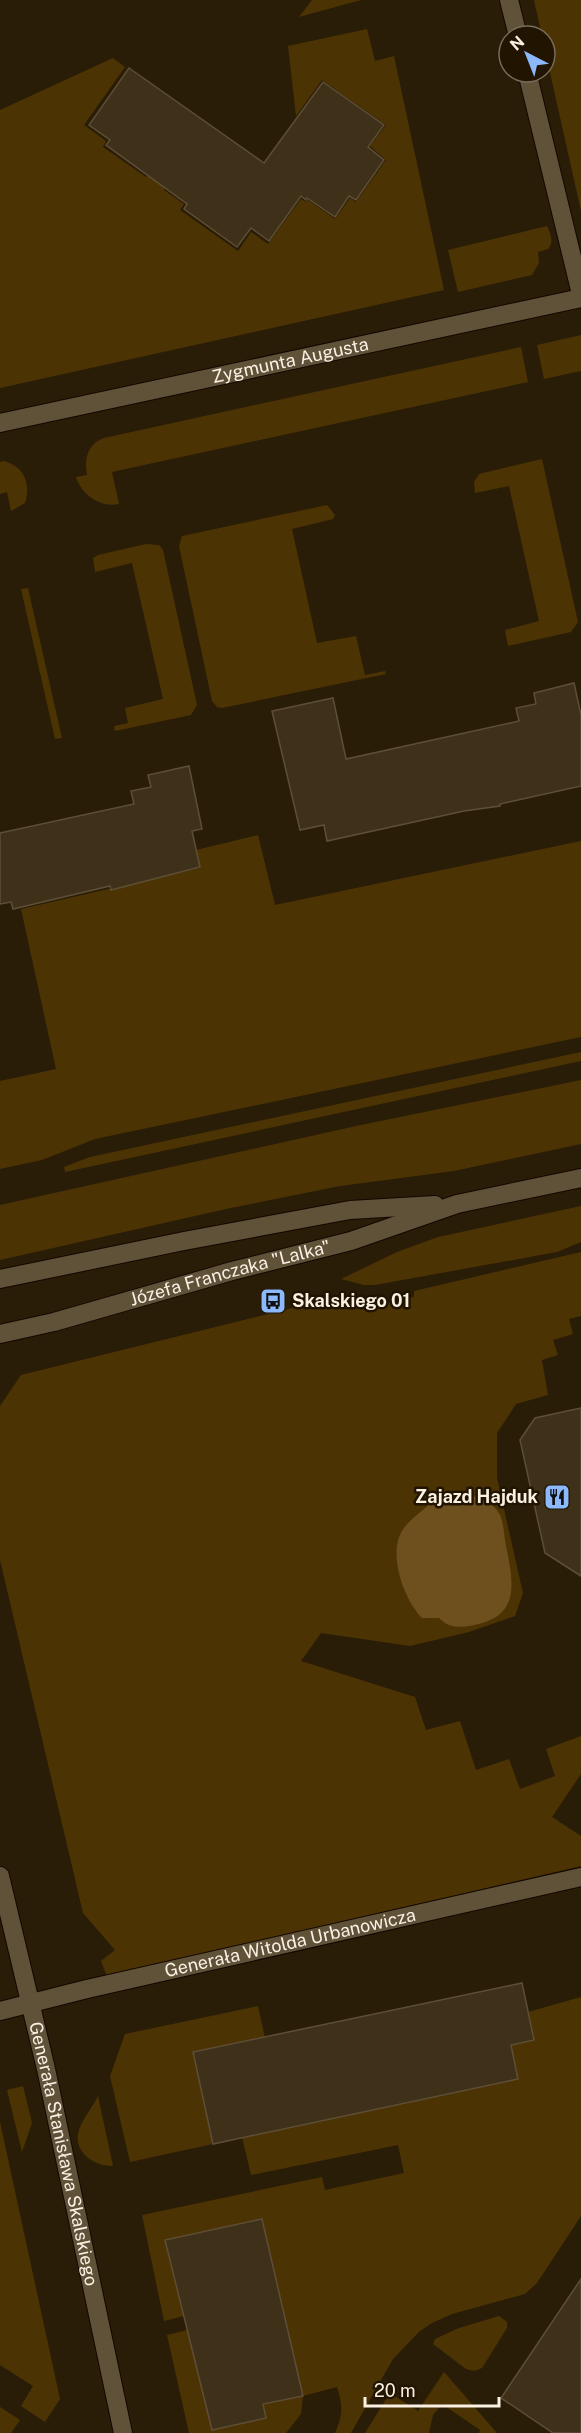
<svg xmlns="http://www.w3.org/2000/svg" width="581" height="2433" font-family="'Public Sans',sans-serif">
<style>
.green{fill:#4c3303}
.water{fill:#6d501d}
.building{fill:#3e3019;stroke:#5e4e37;stroke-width:1.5}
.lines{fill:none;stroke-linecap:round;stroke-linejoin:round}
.minor-casing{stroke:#130700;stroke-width:20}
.minor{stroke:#605139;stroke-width:18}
.labels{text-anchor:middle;stroke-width:5;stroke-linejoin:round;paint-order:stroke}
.street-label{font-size:18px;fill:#faf1e3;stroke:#211400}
.poi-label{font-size:18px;font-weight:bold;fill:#faf1e3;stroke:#211400;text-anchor:start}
</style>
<rect width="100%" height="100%" fill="#2a1d07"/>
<g class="green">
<path d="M 312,0 L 361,0 L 299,17 Z"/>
<path d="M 534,0 L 581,0 L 581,211 L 545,50 L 545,36 L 542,36 Z"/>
<path d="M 367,29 L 375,61 L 394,56 L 444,290 L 0,388 L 0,110 L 113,58 L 125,67 L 84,125 L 106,141 L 103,147 L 146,177 L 151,171 L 168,183 L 164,190 L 184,204 L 180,210 L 238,251 L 251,232 L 268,244 L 301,199 L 306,202 L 308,200 L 335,219 L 350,198 L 356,202 L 386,160 L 370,146 L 386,125 L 322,80 L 296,116 L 288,46 Z"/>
<path d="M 547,226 C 551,235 554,241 548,249 L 538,252 L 539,263 L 532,275 L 458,292 L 448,250 Z"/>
<path d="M 581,335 L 581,371 L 544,379 L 537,345 Z"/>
<path d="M 521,347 L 528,382 L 112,472 L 119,504 C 100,508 82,495 76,477 L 87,475 C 84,460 87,444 104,438 Z"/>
<path d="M 542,459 L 578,622 L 571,632 L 508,646 L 505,630 L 539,621 L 509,486 L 475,493 L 474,482 L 479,474 Z"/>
<path d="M 4,461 C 25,467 31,484 25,503 L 11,511 L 7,492 L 0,494 L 0,462 Z"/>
<path d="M 327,505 L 335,515 L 333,519 L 292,529 L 317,643 L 356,636 L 365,675 L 385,671 L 386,674 L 222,708 L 217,707 L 212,701 L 179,546 L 182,536 Z"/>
<path d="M 146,544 L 159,545 L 163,550 L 197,705 L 191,715 L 115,731 L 114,726 L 128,723 L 125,708 L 163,699 L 132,563 L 95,572 L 93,558 L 98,555 Z"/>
<path d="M 28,588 L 62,738 L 55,739 L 21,589 Z"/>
<path d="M 258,835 L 275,905 L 581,841 L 581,1037 L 95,1139 L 42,1160 L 0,1169 L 0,1081 L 56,1069 L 21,909 L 200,868 L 196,850 Z"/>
<path d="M 581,1052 L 581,1061 L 65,1172 L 64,1167 L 90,1157 Z"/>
<path d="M 581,1080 L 581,1144 L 454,1171 L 340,1186 L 226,1209 L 0,1260 L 0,1205 L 356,1126 Z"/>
<path d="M 581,1206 L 581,1242 L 557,1252 L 375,1285 L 364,1285 L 341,1279 L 397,1252 L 438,1237 Z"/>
<path d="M 581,1252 L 581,1316 L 569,1319 L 573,1334 L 553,1340 L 558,1355 L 542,1360 L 548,1395 L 516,1404 L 497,1433 L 497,1478 L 523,1593 L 515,1616 L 469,1632 L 410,1646 L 321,1633 L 301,1661 L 415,1697 L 426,1730 L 460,1721 L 476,1770 L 509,1759 L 520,1789 L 555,1776 L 546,1749 L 581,1736 L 581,1774 L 552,1817 L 581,1836 L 581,1866 L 107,1976 L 101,1961 L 115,1950 L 83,1913 L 0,1560 L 0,1406 L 21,1375 L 329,1299 L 383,1303 L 414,1297 L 414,1291 Z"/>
<path d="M 581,1997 L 581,2216 L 537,2283 L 525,2294 L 452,2314 L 432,2323 L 420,2331 L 393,2359 L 351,2433 L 335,2433 C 343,2416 343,2405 337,2387 L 303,2396 L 301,2414 L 286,2433 L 189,2433 L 167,2335 L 187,2330 L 212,2430 L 266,2418 L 263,2404 L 303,2395 L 262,2219 L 165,2240 L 184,2316 L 164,2321 L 142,2215 L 322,2177 L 325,2190 L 404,2173 L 398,2145 L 251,2175 L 242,2137 L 518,2079 L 511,2045 L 528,2012 Z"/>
<path d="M 258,2006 L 265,2038 L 193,2053 L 213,2144 L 130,2162 L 110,2076 L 125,2034 Z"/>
<path d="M 23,2086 L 32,2123 L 22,2152 L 7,2090 Z"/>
<path d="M 98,2096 L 113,2166 C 94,2167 72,2151 79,2130 C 83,2118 92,2108 98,2096 Z"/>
<path d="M 0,2122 L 60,2399 L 45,2422 L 21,2406 L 33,2386 L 0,2365 Z"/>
<path d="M 499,2316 L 507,2322 L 507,2328 L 482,2368 L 474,2371 L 466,2369 L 433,2344 L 435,2339 L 459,2328 Z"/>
<path d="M 444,2372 L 497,2433 L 479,2433 L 480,2430 L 442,2404 L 433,2415 L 429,2433 L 365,2433 L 390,2393 L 418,2411 Z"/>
<path d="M 0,2407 L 20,2420 L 11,2433 L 0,2433 Z"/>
</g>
<path class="water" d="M 465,1493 C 478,1498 493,1501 500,1515 C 504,1523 504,1537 506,1546 C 515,1588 519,1618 469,1626 C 457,1628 448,1627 439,1618 L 422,1618 C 404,1600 386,1551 404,1528 C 412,1517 425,1510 434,1499 Z"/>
<g class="building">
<path d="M 129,68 L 264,163 L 323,82 L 384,125 L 368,147 L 384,160 L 356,200 L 349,196 L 335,217 L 307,198 L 306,200 L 301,196 L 269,241 L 251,228 L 237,247 L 184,209 L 187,204 L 106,145 L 110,140 L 89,125 Z"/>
<path d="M 574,683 L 581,715 L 581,786 L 500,804 L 500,806 L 464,811 L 327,841 L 324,825 L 300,830 L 272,711 L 333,698 L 346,759 L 519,721 L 516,708 L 536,704 L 534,693 Z"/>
<path d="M 189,766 L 202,829 L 192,831 L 200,867 L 111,890 L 110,886 L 13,909 L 11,902 L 0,904 L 0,833 L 134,804 L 131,791 L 151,787 L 148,775 Z"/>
<path d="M 581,1408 L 581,1576 L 545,1553 L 520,1440 L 535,1418 Z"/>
<path d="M 522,1983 L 534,2040 L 511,2045 L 518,2079 L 213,2144 L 193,2052 Z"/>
<path d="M 262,2219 L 303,2396 L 263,2404 L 266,2418 L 212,2430 L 165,2240 Z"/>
<path d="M 581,2279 L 581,2433 L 553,2433 L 501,2398 Z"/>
</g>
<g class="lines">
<g class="minor-casing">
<g id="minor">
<path d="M 509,0 L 518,36"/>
<path d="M 527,72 L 581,294"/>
<path id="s1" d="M 0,423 L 581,298"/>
<path d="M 0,1279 L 184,1241 L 350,1210 L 435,1205"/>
<path id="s2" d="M 0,1334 L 54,1322 L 232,1271 L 351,1241 L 457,1204 L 581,1178"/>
<path id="s3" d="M 0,1876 L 46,2069 L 123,2433"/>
<path id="s4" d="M 0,2011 L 87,1989 L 581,1877"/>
</g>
</g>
<use href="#minor" class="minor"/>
</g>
<defs>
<g id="bus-square" transform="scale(1.35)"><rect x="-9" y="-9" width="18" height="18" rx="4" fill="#8cb9fc" stroke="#211400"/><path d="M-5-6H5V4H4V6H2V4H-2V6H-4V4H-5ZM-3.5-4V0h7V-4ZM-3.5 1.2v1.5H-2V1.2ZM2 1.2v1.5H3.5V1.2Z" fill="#111"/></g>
<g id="restaurant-square" transform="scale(1.35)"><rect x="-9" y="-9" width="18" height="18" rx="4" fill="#8cb9fc" stroke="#211400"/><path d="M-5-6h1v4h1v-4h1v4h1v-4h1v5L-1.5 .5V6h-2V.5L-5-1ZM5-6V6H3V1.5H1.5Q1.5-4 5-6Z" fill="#111"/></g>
</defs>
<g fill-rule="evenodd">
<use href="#bus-square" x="273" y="1301"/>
<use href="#restaurant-square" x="557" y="1497"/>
</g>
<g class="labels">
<g class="street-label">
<text dy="6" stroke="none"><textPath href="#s1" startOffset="297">Zygmunta Augusta</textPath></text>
<text dy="6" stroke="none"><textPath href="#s2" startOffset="238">Józefa Franczaka "Lalka"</textPath></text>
<text dy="6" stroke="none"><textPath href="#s4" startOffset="298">Generała Witolda Urbanowicza</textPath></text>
<text dy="6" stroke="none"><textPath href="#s3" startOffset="285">Generała Stanisława Skalskiego</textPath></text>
</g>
<g class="poi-label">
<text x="292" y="1307">Skalskiego 01</text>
<text x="538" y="1503" text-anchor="end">Zajazd Hajduk</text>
</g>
</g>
<g transform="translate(527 54) rotate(318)"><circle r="28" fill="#211400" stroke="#786c5b" stroke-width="1.5"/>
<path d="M0-4.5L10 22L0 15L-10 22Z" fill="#8cb9fc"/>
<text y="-9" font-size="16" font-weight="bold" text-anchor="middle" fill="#faf1e3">N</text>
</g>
<path d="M365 2397v9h134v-9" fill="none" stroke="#faf1e3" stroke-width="3"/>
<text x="374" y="2397" font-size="18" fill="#faf1e3" stroke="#211400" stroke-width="4.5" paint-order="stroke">20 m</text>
</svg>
